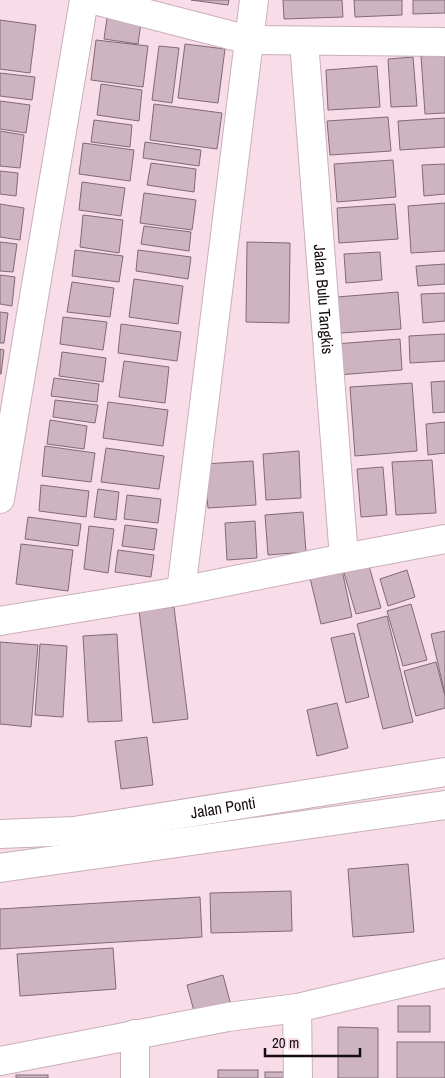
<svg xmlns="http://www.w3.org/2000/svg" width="445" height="1078" font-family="'Archivo Narrow',sans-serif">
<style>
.building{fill:#ceb4c0;stroke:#816a75}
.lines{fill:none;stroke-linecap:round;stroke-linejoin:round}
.minor-casing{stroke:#c9afbb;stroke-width:30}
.major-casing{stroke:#c9afbb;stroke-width:30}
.minor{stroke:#fff;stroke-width:28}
.major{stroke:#fff;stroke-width:28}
.labels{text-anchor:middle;stroke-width:5;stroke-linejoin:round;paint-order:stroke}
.street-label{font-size:16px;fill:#150c11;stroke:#f8dde9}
</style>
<rect width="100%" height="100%" fill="#f8dde9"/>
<g class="building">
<path d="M 191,0 L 229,0 L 228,5 Z"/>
<path d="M 283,0 L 342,0 L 343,17 L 284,19 Z"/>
<path d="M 354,0 L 402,0 L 402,15 L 355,17 Z"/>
<path d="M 413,0 L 445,0 L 445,13 L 413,14 Z"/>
<path d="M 107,18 L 141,23 L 138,44 L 104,39 Z"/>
<path d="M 0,20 L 36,25 L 30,73 L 0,69 Z"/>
<path d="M 96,40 L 148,46 L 143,87 L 91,80 Z"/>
<path d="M 185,44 L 225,49 L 218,103 L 178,98 Z"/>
<path d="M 159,46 L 179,48 L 172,103 L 152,100 Z"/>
<path d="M 445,54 L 445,113 L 425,114 L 421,56 Z"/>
<path d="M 413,57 L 417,106 L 391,107 L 388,59 Z"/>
<path d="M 377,66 L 380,107 L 328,110 L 326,70 Z"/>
<path d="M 0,73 L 35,77 L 32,100 L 0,96 Z"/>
<path d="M 101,84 L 142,90 L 139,121 L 97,115 Z"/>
<path d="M 0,101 L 30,105 L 26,133 L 0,129 Z"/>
<path d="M 154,104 L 222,113 L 217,149 L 150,140 Z"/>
<path d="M 388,117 L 391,151 L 330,155 L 327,121 Z"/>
<path d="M 445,118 L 445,147 L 400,150 L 398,121 Z"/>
<path d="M 94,120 L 132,125 L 130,147 L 91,142 Z"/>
<path d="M 0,131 L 24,135 L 20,168 L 0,166 Z"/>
<path d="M 145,142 L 201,150 L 199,166 L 143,158 Z"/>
<path d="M 83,143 L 134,150 L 130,181 L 79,174 Z"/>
<path d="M 393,160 L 396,197 L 337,202 L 334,164 Z"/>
<path d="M 151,163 L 196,169 L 194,192 L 147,185 Z"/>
<path d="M 445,164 L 445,194 L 424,196 L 422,165 Z"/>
<path d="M 0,171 L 18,173 L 16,196 L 0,194 Z"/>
<path d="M 82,182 L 125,188 L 121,216 L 79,210 Z"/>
<path d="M 144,193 L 196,200 L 192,230 L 140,223 Z"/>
<path d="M 445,203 L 445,251 L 411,253 L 408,206 Z"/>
<path d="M 0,204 L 24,208 L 20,240 L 0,237 Z"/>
<path d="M 395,204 L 398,239 L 339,243 L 337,208 Z"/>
<path d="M 83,215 L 123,220 L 119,253 L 80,247 Z"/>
<path d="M 144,226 L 191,232 L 189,251 L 141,244 Z"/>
<path d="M 0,242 L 17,244 L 13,272 L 0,271 Z"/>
<path d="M 247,242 L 290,243 L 289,323 L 246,322 Z"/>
<path d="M 75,250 L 123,256 L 119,282 L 72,276 Z"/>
<path d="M 138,250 L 191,257 L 188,279 L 136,271 Z"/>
<path d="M 380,252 L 382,280 L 346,283 L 344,254 Z"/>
<path d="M 445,264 L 445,284 L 418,286 L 416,266 Z"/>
<path d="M 0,275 L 15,277 L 12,306 L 0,304 Z"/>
<path d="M 134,279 L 183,286 L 178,324 L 129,317 Z"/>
<path d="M 72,282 L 114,288 L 110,317 L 67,312 Z"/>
<path d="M 398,292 L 401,329 L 340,333 L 337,297 Z"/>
<path d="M 445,293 L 445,321 L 423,323 L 421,294 Z"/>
<path d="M 0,312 L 8,313 L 4,343 L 0,343 Z"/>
<path d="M 63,317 L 107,322 L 103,350 L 60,344 Z"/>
<path d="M 121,324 L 181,332 L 177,361 L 118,353 Z"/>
<path d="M 445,334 L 445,361 L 410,363 L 409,336 Z"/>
<path d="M 400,339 L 402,370 L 337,375 L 335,344 Z"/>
<path d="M 0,349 L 4,350 L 1,374 L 0,374 Z"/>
<path d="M 62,352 L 106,358 L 103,382 L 59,376 Z"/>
<path d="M 124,361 L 169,367 L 165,403 L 119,397 Z"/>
<path d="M 54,378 L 99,384 L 97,402 L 51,396 Z"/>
<path d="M 445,381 L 445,412 L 433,413 L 431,382 Z"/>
<path d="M 412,383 L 417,451 L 355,456 L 350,387 Z"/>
<path d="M 55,400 L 98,405 L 95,423 L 53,417 Z"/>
<path d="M 108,402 L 168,410 L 163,446 L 103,438 Z"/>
<path d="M 50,420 L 87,426 L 84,449 L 47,444 Z"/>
<path d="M 445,422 L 445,453 L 428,455 L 426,424 Z"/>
<path d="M 45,446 L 95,453 L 91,482 L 42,476 Z"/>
<path d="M 106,448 L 164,456 L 159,489 L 101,482 Z"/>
<path d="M 299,451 L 301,498 L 266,500 L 263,454 Z"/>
<path d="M 432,460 L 436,513 L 396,515 L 392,462 Z"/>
<path d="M 253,461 L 256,505 L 208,508 L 204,464 Z"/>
<path d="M 383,467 L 387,515 L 361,517 L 357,469 Z"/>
<path d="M 41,485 L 89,491 L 86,517 L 39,511 Z"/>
<path d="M 98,489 L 119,492 L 116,520 L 94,517 Z"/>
<path d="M 127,495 L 161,499 L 158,523 L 124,519 Z"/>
<path d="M 303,512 L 306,552 L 268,555 L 265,515 Z"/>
<path d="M 28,517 L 81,524 L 78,546 L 25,539 Z"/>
<path d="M 255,521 L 257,558 L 227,560 L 225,523 Z"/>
<path d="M 125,525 L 157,529 L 154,550 L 122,546 Z"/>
<path d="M 89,526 L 114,529 L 108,573 L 84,569 Z"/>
<path d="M 21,544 L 73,550 L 68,591 L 16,584 Z"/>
<path d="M 118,550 L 154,555 L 151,577 L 115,572 Z"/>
<path d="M 369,566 L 381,608 L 356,614 L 344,573 Z"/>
<path d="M 342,570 L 352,617 L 321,624 L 310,578 Z"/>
<path d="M 407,570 L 415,597 L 388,606 L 380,579 Z"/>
<path d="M 411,604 L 427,660 L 403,666 L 387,611 Z"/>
<path d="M 174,607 L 188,719 L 153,723 L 139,611 Z"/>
<path d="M 387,616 L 413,722 L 383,729 L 357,624 Z"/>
<path d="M 445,631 L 445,694 L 431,634 Z"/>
<path d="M 354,633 L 369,697 L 346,703 L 331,638 Z"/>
<path d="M 117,634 L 122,721 L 88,722 L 83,636 Z"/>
<path d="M 0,642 L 38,645 L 31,727 L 0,724 Z"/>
<path d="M 40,644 L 67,646 L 63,717 L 35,715 Z"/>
<path d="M 436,662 L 445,696 L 445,708 L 416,716 L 404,671 Z"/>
<path d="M 337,703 L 348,748 L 317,756 L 307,710 Z"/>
<path d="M 147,737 L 153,785 L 121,789 L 115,741 Z"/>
<path d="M 408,864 L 414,932 L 353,937 L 348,869 Z"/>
<path d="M 291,891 L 292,931 L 211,933 L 210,893 Z"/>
<path d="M 200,897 L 202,937 L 0,949 L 0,909 Z"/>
<path d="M 113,948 L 116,989 L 20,996 L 17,954 Z"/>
<path d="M 223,975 L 232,1009 L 196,1019 L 187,985 Z"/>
<rect x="398" y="1006" width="32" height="26"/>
<path d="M 338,1027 L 378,1028 L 378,1078 L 338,1078 Z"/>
<rect x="397" y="1042" width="48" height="36"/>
<rect x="218" y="1070" width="40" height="8"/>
<rect x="265" y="1072" width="22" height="6"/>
<rect x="16" y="1075" width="32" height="3"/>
</g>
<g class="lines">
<g class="minor-casing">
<g id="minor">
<path d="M 94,0 L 249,40 L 445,42"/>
<path id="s1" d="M 304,41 L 344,558"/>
<path d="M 0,499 L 84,0"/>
<path d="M 181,591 L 254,0"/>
<path d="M 0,621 L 181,591 L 344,558 L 445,539"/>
<path d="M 297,1008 L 298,1078"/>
<path d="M 0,1061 L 228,1017 L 297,1008 L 445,973"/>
<path d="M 135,1078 L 135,1034"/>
</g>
</g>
<g class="major-casing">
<g id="major">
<path id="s2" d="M 0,834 L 74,831 L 445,772"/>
<path d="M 0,868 L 445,805"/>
</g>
</g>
<use href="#minor" class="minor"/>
<use href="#major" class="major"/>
</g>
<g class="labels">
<g class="street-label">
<text dy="6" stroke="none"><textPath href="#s1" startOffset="259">Jalan Bulu Tangkis</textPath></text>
<text dy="6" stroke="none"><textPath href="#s2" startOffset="225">Jalan Ponti</textPath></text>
</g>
</g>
<path d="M265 1048v8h95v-8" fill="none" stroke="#150c11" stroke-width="2.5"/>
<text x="272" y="1048" font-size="15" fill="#150c11" stroke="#f8dde9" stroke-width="4" paint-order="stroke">20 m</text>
</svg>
